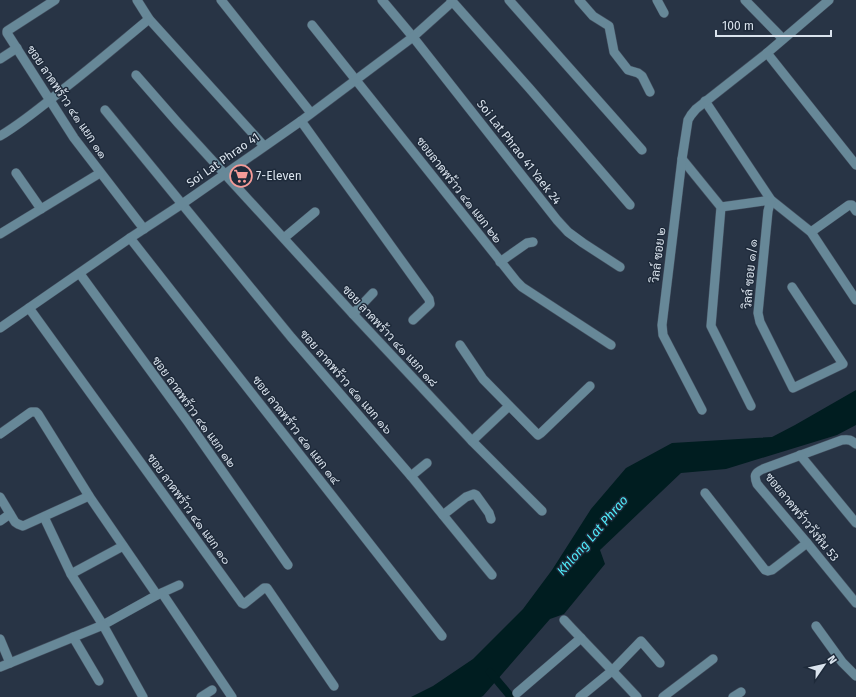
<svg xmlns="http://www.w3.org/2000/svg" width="856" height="697" font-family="'Fira Sans',Sarabun,sans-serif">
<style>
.water{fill:#001d20}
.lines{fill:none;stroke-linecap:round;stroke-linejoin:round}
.canal{stroke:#001d20;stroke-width:8}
.minor-casing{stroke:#445060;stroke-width:10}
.minor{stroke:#678898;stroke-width:9}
.labels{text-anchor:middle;stroke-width:3;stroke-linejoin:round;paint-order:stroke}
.street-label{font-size:12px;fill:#dae3ed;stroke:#1e2a3a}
.poi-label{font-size:12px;fill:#dae3ed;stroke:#1e2a3a;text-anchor:start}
.water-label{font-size:13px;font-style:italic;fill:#4fedfc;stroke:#1e2a3a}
</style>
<rect width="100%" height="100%" fill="#283445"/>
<path class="water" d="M 856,390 L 856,425 L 837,435 L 726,469 L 681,473 L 600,550 L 605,564 L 564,614 L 550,619 L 483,696 L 481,697 L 411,697 L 433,686 L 473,659 L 523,609 L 552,570 L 591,509 L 626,468 L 672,443 L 772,437 L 795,425 Z"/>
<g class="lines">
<path class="canal" d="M 490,672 L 511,697"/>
<g class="minor-casing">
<g id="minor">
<path d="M 55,0 L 7,31 L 7,33 L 74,138 L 144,229"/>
<path d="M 137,0 L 149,19 L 264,146"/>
<path d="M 221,0 L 311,113"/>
<path d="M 382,0 L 413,37 L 557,220 L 568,232 L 583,243 L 620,267"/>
<path d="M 451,0 L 530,89 L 630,205"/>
<path d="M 509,0 L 642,150"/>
<path d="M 579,0 L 593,16 L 609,26 L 614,52 L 628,70 L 638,73 L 642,76 L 650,92"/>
<path d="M 657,0 L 664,13"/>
<path d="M 745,0 L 783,39"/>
<path d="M 312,25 L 517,282 L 522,287 L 611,345"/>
<path d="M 767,53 L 856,165"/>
<path d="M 0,59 L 17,48"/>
<path d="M 136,75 L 178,123 L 353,314 L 472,441 L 542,511"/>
<path d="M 705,101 L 771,200 L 811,232 L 856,300"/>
<path d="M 105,110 L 291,337 L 411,476 L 492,575"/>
<path d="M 301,121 L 429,299 L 430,304 L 413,320"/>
<path d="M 0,136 C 22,123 41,107 61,91 C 91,68 120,43 149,19"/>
<path d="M 682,159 L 721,207 L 711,326 L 751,406"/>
<path d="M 16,173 L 41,209"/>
<path d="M 721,207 L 771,200 L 768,211 L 758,313 L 760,322 L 793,388 L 843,364 L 792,287"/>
<path d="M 811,232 L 849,205 L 852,205 L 856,211"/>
<path d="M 0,234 L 100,173"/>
<path d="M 130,238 L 442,636"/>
<path d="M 284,238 L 315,212"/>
<path d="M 500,262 L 527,243 L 533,242"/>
<path d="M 80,274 L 188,422 L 288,565"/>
<path d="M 29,308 L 242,603 L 244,604 L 264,588 L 267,588 L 334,686"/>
<path d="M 353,314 L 373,293"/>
<path d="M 0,328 L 130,238 L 182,204 L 301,121 L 413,37 L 452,2"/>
<path d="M 460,345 L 483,379 L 538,435 L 541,433 L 590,386"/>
<path d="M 702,410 L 663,335 L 662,325 L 682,159 L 688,120 L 691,115 L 696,109 L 767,53 L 829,0"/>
<path d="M 0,434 L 31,412 L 36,412 L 38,414 L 89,496 L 157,595"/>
<path d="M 472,441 L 509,406"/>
<path d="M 856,444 C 851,440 849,439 842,440 L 763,469 C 754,473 754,476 757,484 L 807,543 L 856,603"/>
<path d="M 800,455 L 856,523"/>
<path d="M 411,476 L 427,463"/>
<path d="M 705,493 L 765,570 L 768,571 L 772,570 L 807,543"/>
<path d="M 0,497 L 15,522 L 18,524 L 23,526 L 89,496"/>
<path d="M 443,515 L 466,497 L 474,494 L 476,495 L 489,513 L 491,519"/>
<path d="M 44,517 L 71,574 L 103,625 L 157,595 L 179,585"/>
<path d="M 0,521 L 10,514"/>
<path d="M 71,574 L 123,546"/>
<path d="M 162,593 L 232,697"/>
<path d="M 564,620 C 588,646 613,671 637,697"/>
<path d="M 816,626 L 842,662 L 856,676"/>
<path d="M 73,637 L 99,681"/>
<path d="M 0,639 L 10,663"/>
<path d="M 0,667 L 103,625 L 143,697"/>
<path d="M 517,693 L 581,638"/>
<path d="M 201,697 L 212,690"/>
<path d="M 580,697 L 613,670 L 641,641 L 660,663"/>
<path d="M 663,697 L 713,659"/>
<path d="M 733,697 L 741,692"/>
</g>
</g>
<use href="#minor" class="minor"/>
</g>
<defs>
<g id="supermarket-ring" transform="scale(1.15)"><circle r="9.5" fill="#1e2a3a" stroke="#f59b98" stroke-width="1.5"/><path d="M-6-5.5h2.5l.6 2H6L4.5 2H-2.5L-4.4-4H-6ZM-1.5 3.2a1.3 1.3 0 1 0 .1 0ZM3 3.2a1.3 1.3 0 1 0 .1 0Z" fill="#f59b98"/></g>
</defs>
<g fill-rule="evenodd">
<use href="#supermarket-ring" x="241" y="176"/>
</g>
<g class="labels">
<g class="street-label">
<text transform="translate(67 102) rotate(56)" y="4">ซอย ลาดพร้าว ๔๑ แยก ๑๑</text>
<text transform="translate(519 152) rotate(52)" y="4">Soi Lat Phrao 41 Yaek 24</text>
<text transform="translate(223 160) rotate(-35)" y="4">Soi Lat Phrao 41</text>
<text transform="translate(459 190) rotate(52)" y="4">ซอยลาดพร้าว ๔๑ แยก ๒๒</text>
<text transform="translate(658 255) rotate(-83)" y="4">วิลล์ ซอย ๒</text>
<text transform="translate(750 274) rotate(-85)" y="4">วิลล์ ซอย ๑/๑</text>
<text transform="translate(390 336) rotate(47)" y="4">ซอย ลาดพร้าว ๔๑ แยก ๑๘</text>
<text transform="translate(346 382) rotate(49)" y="4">ซอย ลาดพร้าว ๔๑ แยก ๑๖</text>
<text transform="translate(194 412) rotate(54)" y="4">ซอย ลาดพร้าว ๔๑ แยก ๑๒</text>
<text transform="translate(296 430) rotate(52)" y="4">ซอย ลาดพร้าว ๔๑ แยก ๑๔</text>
<text transform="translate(189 509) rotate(54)" y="4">ซอย ลาดพร้าว ๔๑ แยก ๑๐</text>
<text transform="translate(802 517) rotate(51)" y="4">ซอยลาดพร้าววังหิน 53</text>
</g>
<g class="poi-label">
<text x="256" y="180">7-Eleven</text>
</g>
<g class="water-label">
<text transform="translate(592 535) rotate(-49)" y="5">Khlong Lat Phrao</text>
</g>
</g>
<g transform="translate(824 665) rotate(56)" stroke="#1e2a3a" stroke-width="3" paint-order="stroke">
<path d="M0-3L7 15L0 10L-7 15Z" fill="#dae3ed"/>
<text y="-6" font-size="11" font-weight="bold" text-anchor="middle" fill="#dae3ed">N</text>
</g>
<path d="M716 30v6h115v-6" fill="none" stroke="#dae3ed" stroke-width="2"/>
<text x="722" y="30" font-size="12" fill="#dae3ed" stroke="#1e2a3a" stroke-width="3" paint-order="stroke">100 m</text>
</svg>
